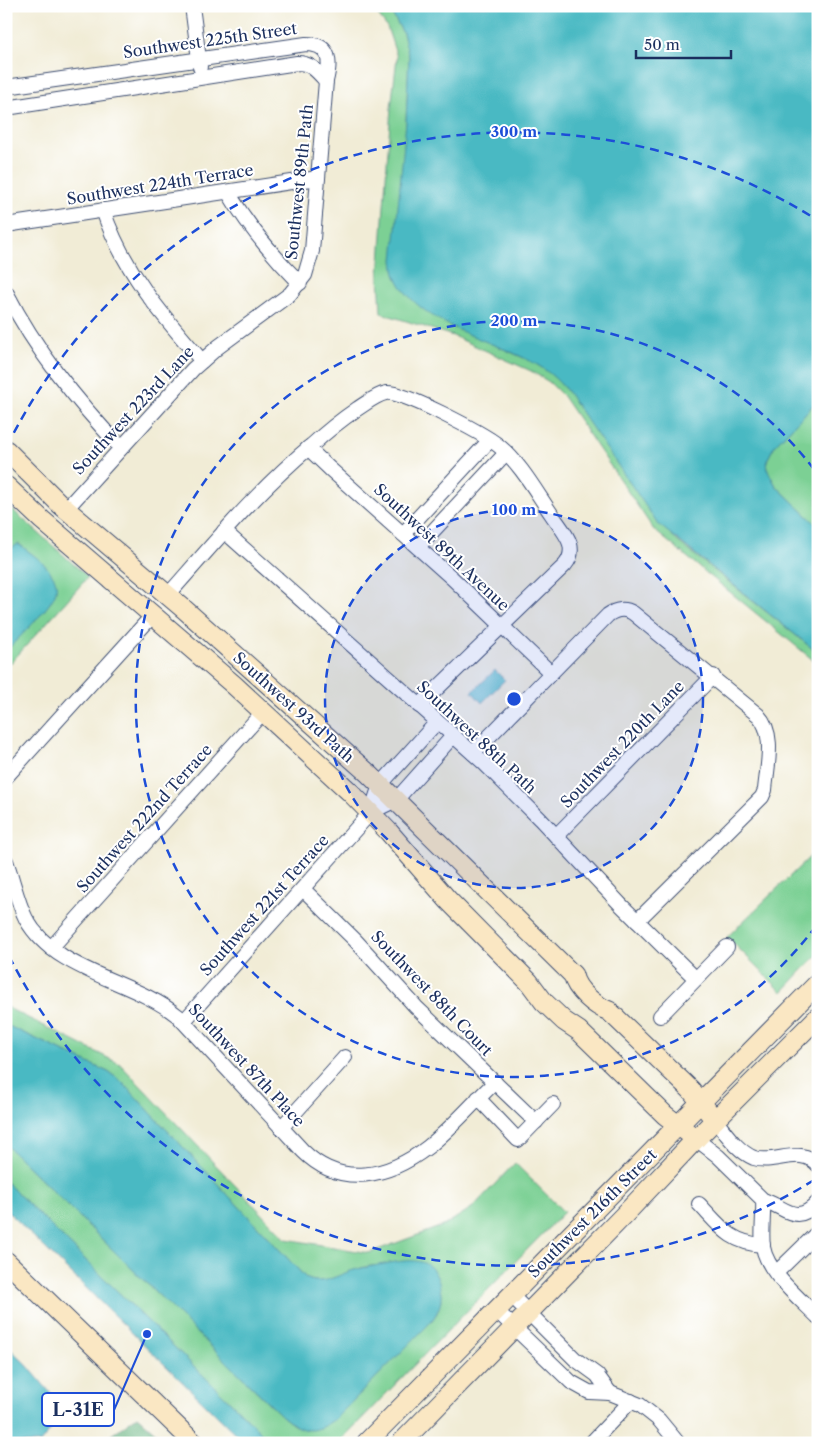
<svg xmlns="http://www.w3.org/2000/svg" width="824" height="1449" font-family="'Libre Caslon Text',serif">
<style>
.green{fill:#7cd094;stroke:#4c8079}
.forest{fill:#65b27e;stroke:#40706e}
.water{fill:#4ab9c3;stroke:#327490}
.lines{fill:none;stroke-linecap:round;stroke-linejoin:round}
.street-casing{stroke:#3b4b70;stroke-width:16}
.secondary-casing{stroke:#3b4b70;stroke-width:21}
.street{stroke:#fff;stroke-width:14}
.secondary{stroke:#fae7c3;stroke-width:19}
.ring{fill:none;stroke:#1d4ed8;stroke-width:2.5;stroke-dasharray:9 6}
.labels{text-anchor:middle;stroke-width:4;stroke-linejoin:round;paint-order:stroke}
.street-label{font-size:16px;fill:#1b2f5e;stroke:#fff}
.centre{fill:#1d4ed8;stroke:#fff;stroke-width:2.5}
.ring-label{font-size:15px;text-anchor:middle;font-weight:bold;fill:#1d4ed8;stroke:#fff;stroke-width:4;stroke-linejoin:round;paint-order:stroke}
.leader{fill:none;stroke:#1d4ed8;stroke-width:2}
.callout-dot{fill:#1d4ed8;stroke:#fff;stroke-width:2}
.callout{fill:#fff;stroke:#1d4ed8;stroke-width:2}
.callout-label{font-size:18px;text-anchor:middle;font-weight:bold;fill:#1b2f5e}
</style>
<rect width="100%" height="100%" fill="#fff"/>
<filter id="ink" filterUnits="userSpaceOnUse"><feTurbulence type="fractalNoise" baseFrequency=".02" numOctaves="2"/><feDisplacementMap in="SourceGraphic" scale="10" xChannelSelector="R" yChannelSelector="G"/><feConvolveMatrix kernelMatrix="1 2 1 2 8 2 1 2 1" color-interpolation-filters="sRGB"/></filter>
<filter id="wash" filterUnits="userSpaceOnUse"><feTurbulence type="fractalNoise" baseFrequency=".0096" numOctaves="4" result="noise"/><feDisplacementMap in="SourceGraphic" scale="20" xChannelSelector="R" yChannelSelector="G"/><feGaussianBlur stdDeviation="1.12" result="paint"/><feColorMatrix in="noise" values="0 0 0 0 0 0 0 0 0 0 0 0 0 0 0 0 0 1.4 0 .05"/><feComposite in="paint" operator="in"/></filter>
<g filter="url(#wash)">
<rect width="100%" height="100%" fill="#f1ecd6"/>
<g class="green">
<path d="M 371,6 L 385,6 L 391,12 L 403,33 L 409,57 L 406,122 L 427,312 L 458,329 L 533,362 L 553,375 L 567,391 L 676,540 L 818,653 L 818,664 L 654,530 L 562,395 L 549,382 L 531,371 L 453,336 L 381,313 L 379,276 L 391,108 L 397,57 L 387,27 Z"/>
<path d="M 818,400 L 818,526 L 776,486 L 768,471 L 767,460 L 775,445 Z"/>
<path d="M 6,504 L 88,577 L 6,668 L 6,651 L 51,602 L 50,571 L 39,560 L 19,544 L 6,551 Z"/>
<path d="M 818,849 L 818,954 L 782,992 L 727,937 Z"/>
<path d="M 6,1007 L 120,1064 L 286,1239 L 369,1253 L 445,1225 L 473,1207 L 515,1163 L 564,1212 L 338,1443 L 272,1443 L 6,1182 L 6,1145 L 282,1416 L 295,1426 L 335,1419 L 432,1320 L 437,1313 L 441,1300 C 431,1294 385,1266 376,1266 C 355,1264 325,1290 306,1278 L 120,1080 L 108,1072 L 6,1025 Z"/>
</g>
<path class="forest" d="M 137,1416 L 168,1443 L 102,1443 L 103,1441 Z"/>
<g class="water">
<path d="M 385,6 L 818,6 L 818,400 L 775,445 L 767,460 L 768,471 L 776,486 L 818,526 L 818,653 L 658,524 L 567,391 C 557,379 546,369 532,362 C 489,339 420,325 397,279 C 394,274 394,266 393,260 L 406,122 L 409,57 L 403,33 L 391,12 Z"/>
<path d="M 18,544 C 31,553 45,562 53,576 C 56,580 57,586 56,591 C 53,606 18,638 6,651 L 6,551 Z"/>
<path d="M 495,670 L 505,680 L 482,703 L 472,692 Z"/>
<path d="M 6,1025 L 108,1072 L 120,1080 L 306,1278 C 321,1287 339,1274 354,1270 C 364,1267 374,1266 384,1264 C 415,1258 437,1256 441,1294 C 442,1306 436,1316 428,1325 L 335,1419 C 312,1435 303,1433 282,1416 L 6,1145 Z"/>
<path d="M 6,1182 L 272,1443 L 245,1443 L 6,1210 Z"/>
<path d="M 6,1345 L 26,1364 L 60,1404 L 55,1424 L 40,1443 L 6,1443 Z"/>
</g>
</g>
<g filter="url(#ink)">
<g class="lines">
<g class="street-casing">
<g id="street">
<path d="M 192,6 L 200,67"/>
<path d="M 6,87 L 306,44 C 331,44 331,62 326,81 L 312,251 L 305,275 L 290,294 L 218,347 L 193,369 L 66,509"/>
<path d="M 6,108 L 297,63 C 311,63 317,71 326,81"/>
<path d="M 228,192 C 248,226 272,255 300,283"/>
<path d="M 103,210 C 123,270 161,314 202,361"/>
<path d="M 6,225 L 318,178"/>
<path d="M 6,292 C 36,351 76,400 121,448"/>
<path d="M 308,448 L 330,469 L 452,578 L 551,673"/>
<path d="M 224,531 L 484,763 L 540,819 L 621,905 L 696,979"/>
<path d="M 403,534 L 490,440"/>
<path d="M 418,547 L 506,453"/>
<path d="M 168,595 C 214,543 258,490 312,445 C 326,432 341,420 357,409 C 365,404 376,395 386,393 C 402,390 484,434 499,446 C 521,464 536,492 552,515 C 558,524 567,534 570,544 C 572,552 570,559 565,565 L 419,706"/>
<path d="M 473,753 L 608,615 C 616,609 625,608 633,613 L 758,715 C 776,734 767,766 765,790 L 762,797 L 637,921"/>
<path d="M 6,777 L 153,615"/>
<path d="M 371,812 L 380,785 L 437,722"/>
<path d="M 556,836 L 713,676"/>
<path d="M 6,861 C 13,880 17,901 26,919 C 56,973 132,979 178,1016 L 303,1151 C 341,1189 389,1177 428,1147 C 451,1129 474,1102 495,1082"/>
<path d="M 303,889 L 355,940 L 416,1007 L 536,1122"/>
<path d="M 51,948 L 263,712"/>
<path d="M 660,1016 L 727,947"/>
<path d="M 184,1021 L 371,812 L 396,800 L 453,736"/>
<path d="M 478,1098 L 518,1140 L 553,1104"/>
<path d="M 715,1120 C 726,1133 737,1151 754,1158 C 775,1165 801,1145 818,1165"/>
<path d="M 281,1128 L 345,1057"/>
<path d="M 696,1139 L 718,1156 L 763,1200 C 784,1206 796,1227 818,1202"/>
<path d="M 763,1200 C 764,1215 761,1232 763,1247 C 767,1272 800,1299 818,1317"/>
<path d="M 699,1204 C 720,1226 730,1243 763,1245"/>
<path d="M 776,1273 L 818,1232"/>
<path d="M 511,1295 L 575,1359 L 597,1375 L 610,1393"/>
<path d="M 496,1310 L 571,1382 L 589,1392 L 610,1393 L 640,1405 L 659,1420 L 678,1443"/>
<path d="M 591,1443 L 631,1401"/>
</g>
</g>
<g class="secondary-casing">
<g id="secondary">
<path d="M 6,450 L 61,505 L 184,609 L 369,774 L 573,975 C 576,990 595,1006 609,1011 L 691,1090 L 715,1120"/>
<path d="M 6,486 L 42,520 L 234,685 L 350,792 L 388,831 L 448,900 L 529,982 L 544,1002 L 564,1021 L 579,1031 L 665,1115 L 696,1139"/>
<path d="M 6,1261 L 194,1443"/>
<path d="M 366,1443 L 818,983"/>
<path d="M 401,1443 L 627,1212 L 696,1139 L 818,1017"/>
</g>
</g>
<use href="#street" class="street"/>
<use href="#secondary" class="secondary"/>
</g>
</g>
<circle cx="514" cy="699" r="189" fill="#1d4ed8" fill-opacity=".12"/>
<g class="ring">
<circle cx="514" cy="699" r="189"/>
<path d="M816 926A378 378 0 1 1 816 472"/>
<path d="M814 1180A567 567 0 0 1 7 952M7 446A567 567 0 0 1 814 218"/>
</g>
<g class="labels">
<g class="street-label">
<text transform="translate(210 40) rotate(-8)" y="6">Southwest 225th Street</text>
<text transform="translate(299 182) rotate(-84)" y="6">Southwest 89th Path</text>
<text transform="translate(160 184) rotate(-9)" y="6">Southwest 224th Terrace</text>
<text transform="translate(133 410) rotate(-47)" y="6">Southwest 223rd Lane</text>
<text transform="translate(442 547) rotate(43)" y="6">Southwest 89th Avenue</text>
<text transform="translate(294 707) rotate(42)" y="6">Southwest 93rd Path</text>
<text transform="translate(477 737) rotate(43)" y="6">Southwest 88th Path</text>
<text transform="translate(622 744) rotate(-46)" y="6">Southwest 220th Lane</text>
<text transform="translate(144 818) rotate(-48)" y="6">Southwest 222nd Terrace</text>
<text transform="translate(264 905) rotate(-48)" y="6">Southwest 221st Terrace</text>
<text transform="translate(432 993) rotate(46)" y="6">Southwest 88th Court</text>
<text transform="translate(247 1065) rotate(47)" y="6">Southwest 87th Place</text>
<text transform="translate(592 1213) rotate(-45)" y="6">Southwest 216th Street</text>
</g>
</g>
<circle cx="514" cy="699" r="8" class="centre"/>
<g class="ring-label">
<text x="514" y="137">300 m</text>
<text x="514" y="326">200 m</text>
<text x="514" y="515">100 m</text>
</g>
<path class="leader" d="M147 1334L114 1410"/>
<circle class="callout-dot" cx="147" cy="1334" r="5"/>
<rect class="callout" x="42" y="1393" width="72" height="33" rx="5"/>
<g class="callout-label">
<text x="78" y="1416">L-31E</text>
</g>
<rect width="824" height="1449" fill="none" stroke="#fff" stroke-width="25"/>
<path d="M636 50v8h95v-8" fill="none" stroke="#1b2f5e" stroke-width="2.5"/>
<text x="644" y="50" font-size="15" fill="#1b2f5e" stroke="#ffffff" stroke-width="4" paint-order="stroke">50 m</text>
</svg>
